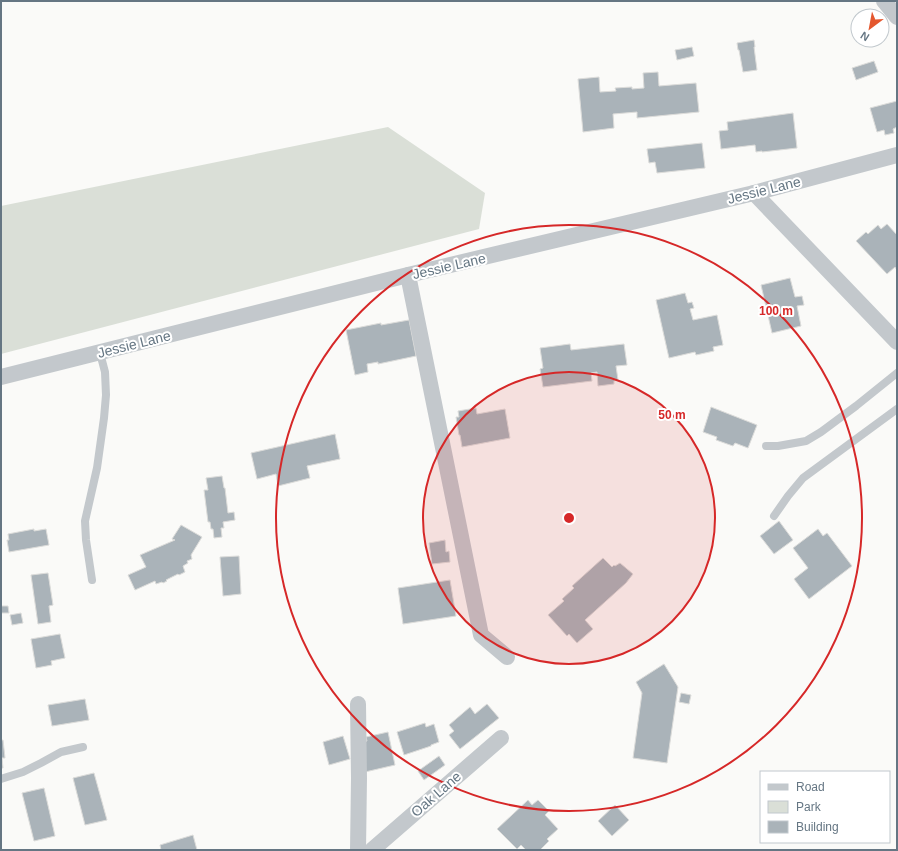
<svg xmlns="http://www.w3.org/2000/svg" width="898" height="851" font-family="Arial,sans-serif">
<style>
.green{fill:#dadfd7}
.building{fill:#aab3b9;stroke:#dcdcda}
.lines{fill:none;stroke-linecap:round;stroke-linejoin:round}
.service{stroke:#c3c8cc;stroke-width:8}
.minor{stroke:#c3c8cc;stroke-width:16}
.ring{fill:none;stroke:#d62828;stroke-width:2}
.labels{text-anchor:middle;stroke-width:4;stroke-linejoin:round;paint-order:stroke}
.street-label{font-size:14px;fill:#657683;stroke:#fff}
.centre{fill:#d62828;stroke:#fff;stroke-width:2}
.ring-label{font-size:12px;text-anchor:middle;font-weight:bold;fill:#d62828;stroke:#fff;stroke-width:4;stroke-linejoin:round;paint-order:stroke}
</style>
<rect width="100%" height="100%" fill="#fafaf8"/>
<path class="green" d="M 388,127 L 485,193 L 479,229 L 1,354 L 1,206 Z"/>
<g class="building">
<path d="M 754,40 L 755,47 L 754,47 L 757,70 L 743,72 L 739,50 L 738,50 L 737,43 Z"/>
<path d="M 692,47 L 694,56 L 677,60 L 675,50 Z"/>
<path d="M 874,61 L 878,72 L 856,80 L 852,68 Z"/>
<path d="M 658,72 L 659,86 L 696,83 L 699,112 L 637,118 L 637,112 L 613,114 L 614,128 L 583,132 L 578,79 L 599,77 L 600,92 L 616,91 L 615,88 L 632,87 L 632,89 L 644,88 L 643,73 Z"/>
<path d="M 897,101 L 897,127 L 893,129 L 894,133 L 885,135 L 884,130 L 877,132 L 870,108 Z"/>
<path d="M 793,113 L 797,148 L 762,152 L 762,151 L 756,152 L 755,145 L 721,149 L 719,131 L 728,130 L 727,122 Z"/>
<path d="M 702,143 L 705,168 L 657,173 L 655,162 L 649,163 L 647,149 Z"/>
<path d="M 887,224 L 897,235 L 897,270 L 895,267 L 887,274 L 856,241 L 866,232 L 868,234 L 878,225 L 881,229 Z"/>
<path d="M 790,278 L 795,297 L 802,296 L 804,305 L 797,306 L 801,326 L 772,333 L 761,285 Z"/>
<path d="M 685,293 L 688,303 L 692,302 L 694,308 L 690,309 L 693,320 L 717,315 L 723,345 L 713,347 L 714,351 L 696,355 L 695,352 L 669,358 L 656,300 Z"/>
<path d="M 409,320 L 416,356 L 378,364 L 378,362 L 367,364 L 368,372 L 355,375 L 346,330 L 381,323 L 381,325 Z"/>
<path d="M 570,344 L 571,350 L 624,344 L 627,365 L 616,366 L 618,380 L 614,381 L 614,384 L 598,386 L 597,372 L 591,373 L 592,381 L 543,387 L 540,369 L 543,368 L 540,348 Z"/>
<path d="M 711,407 L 757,425 L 748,448 L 735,443 L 733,446 L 716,440 L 717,437 L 703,432 Z"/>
<path d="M 476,408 L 477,414 L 505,409 L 510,438 L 462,447 L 460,435 L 459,435 L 456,417 L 459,417 L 458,411 Z"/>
<path d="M 335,434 L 340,459 L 307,466 L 310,478 L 278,486 L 276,474 L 257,479 L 251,453 Z"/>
<path d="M 222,476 L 224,488 L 225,488 L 228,513 L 234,512 L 235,520 L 223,522 L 224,528 L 221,528 L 222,537 L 214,538 L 213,529 L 211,529 L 210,522 L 208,522 L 204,490 L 208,490 L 206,478 Z"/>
<path d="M 779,521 L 793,540 L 774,554 L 760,536 Z"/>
<path d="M 181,525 L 202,537 L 191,555 L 192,559 L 187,561 L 188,563 L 183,566 L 185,572 L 179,575 L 178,574 L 166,580 L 167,581 L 163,583 L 162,582 L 156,584 L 155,581 L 135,590 L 128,575 L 146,567 L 140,555 L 175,540 L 172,539 Z"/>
<path d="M 34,529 L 34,531 L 46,529 L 49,545 L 9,552 L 7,540 L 9,540 L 8,534 Z"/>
<path d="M 818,529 L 823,536 L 827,533 L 852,566 L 809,599 L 794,579 L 808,568 L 793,548 Z"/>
<path d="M 445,540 L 446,552 L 449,551 L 450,562 L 432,564 L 429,543 Z"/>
<path d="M 239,556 L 241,594 L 223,596 L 220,557 Z"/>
<path d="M 603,558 L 612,567 L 614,565 L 615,566 L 620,563 L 633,574 L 626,583 L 585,620 L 593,629 L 577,643 L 569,634 L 567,636 L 548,615 L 564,601 L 562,599 L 574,588 L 572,586 Z"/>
<path d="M 48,573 L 53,605 L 49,606 L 51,622 L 38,624 L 31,575 Z"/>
<path d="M 450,580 L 456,616 L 403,624 L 398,588 Z"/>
<path d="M 1,606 L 8,606 L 9,613 L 1,613 Z"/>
<path d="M 21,613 L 23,623 L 12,625 L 10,615 Z"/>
<path d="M 60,634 L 65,658 L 51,661 L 52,665 L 36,668 L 31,639 Z"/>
<path d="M 664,664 L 678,687 L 667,763 L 633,758 L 642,693 L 636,682 Z"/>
<path d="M 681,693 L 691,695 L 689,704 L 679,702 Z"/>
<path d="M 85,699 L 89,720 L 52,726 L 48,705 Z"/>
<path d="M 487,704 L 499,718 L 460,749 L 449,735 L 454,731 L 449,725 L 470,707 L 475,714 Z"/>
<path d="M 425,723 L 426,727 L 434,724 L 439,742 L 431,745 L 431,746 L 404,755 L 397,732 Z"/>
<path d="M 388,732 L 395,765 L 365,772 L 359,743 L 367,741 L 366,737 Z"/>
<path d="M 343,736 L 350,759 L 329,765 L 323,742 Z"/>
<path d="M 1,740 L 3,740 L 5,758 L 2,758 L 3,768 L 1,768 Z"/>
<path d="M 439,756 L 445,765 L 424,780 L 418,771 Z"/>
<path d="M 94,773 L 107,820 L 85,825 L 73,778 Z"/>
<path d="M 44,788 L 55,836 L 34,841 L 22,793 Z"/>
<path d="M 528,800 L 532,805 L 538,800 L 549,811 L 545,815 L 558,829 L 547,839 L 549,841 L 540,850 L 526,850 L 521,845 L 517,849 L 497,829 Z"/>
<path d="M 615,805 L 629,820 L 612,836 L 598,821 Z"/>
<path d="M 193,835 L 197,850 L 161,850 L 160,845 Z"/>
</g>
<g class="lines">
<g class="service">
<path d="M 766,446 L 778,446 L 806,441 L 821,432 L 856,406 L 897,373"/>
<path d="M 774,516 L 788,496 L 803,478 L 897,409"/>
<path d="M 92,580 L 86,540 L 85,521 L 97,468 L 104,418 L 106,395 L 105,372 L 100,353"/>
<path d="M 1,779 L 23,772 L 41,763 L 61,752 L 83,747"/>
</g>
<g class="minor">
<path d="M 884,1 L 897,17"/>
<path d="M 754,193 L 897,342"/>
<path d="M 408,275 L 481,635 L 507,657"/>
<path d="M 1,377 L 408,275 L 754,193 L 897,155"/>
<path d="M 358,704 L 359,778 L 358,850"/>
<path d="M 372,850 L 501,738"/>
</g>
</g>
<circle cx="569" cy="518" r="146" fill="#d62828" fill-opacity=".12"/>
<g class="ring">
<circle cx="569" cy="518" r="146"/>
<circle cx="569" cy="518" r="293"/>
</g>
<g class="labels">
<g class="street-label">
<text transform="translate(764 190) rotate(-14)" y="5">Jessie Lane</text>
<text transform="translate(449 266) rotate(-13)" y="5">Jessie Lane</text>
<text transform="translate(134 344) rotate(-14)" y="5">Jessie Lane</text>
<text transform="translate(436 794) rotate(-41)" y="5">Oak Lane</text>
</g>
</g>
<circle cx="569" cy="518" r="6" class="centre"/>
<g class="ring-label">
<text x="776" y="315">100 m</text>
<text x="672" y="419">50 m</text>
</g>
<rect width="898" height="851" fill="none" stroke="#657683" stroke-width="4"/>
<rect x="760" y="771" width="130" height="72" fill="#ffffff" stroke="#c1c8cd"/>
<rect x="768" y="784" width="20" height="6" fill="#c3c8cc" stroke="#c1c8cd"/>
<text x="796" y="791" font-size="12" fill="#657683">Road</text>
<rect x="768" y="801" width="20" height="12" fill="#dadfd7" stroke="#c1c8cd"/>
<text x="796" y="811" font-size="12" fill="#657683">Park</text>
<rect x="768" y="821" width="20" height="12" fill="#aab3b9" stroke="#c1c8cd"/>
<text x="796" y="831" font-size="12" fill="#657683">Building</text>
<g transform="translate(870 28) rotate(212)"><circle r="19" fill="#ffffff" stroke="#c1c8cd"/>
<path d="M0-3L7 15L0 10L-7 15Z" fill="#e4572e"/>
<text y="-6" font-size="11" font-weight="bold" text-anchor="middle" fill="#657683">N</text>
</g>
</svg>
